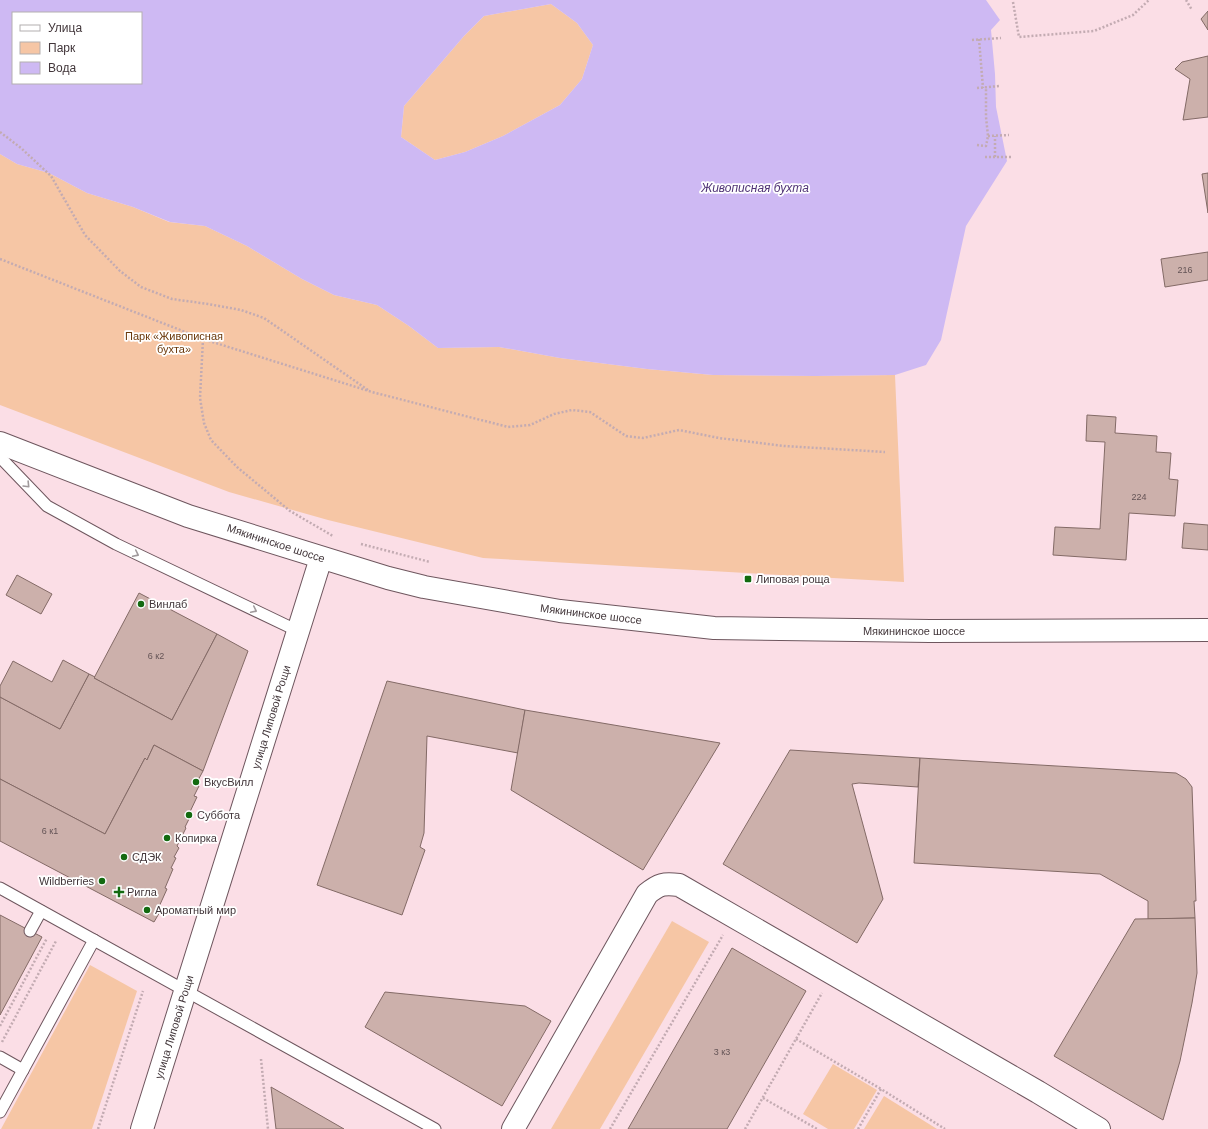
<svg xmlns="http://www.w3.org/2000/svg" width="1208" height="1129" font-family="Helvetica,sans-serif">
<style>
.green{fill:#f6c6a5}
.water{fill:#ceb9f3;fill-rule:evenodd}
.building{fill:#ccb0ab;stroke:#836a66}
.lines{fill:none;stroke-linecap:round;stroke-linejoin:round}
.lane-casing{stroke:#6e565e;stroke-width:13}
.street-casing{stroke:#6e565e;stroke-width:24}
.secondary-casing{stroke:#6e565e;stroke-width:24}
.path{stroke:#c3abb2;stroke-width:2.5;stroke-dasharray:2 2;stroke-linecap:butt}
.lane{stroke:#fff;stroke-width:11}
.street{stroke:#fff;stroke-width:22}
.secondary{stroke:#fff;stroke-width:22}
.oneway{stroke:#a09a9c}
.poi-dot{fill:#136a10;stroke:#fff;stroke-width:1.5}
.labels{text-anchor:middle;stroke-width:3.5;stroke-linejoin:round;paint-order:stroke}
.number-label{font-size:9px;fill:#645456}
.park-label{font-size:11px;fill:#6a380a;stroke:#fff}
.street-label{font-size:11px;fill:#42363a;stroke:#fff}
.poi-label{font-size:11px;fill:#42363a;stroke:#fff;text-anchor:start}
.water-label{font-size:12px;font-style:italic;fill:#503376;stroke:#fff}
</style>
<rect width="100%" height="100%" fill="#fbdee6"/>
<g class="green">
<path d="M 551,4 L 577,23 L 593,45 L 582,79 L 560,105 L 503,136 L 465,152 L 435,160 L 401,137 L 404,106 L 464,36 L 484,16 Z"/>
<path d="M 0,154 L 17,164 L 49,173 L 87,193 L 133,207 L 169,222 L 205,226 L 247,246 L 302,279 L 334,295 L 377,305 L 409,326 L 438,348 L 499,347 L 560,358 L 647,369 L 713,375 L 815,376 L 895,375 L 904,582 L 483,558 L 328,520 L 229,492 L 0,405 Z"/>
<path d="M 672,921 L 709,942 L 600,1129 L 551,1129 Z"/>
<path d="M 90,965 L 137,991 L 92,1129 L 1,1129 Z"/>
<path d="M 833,1064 L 877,1090 L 854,1129 L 828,1129 L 803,1114 Z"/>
<path d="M 884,1096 L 937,1129 L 864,1129 Z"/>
</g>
<path class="water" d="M 0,0 L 986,0 L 1000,20 L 991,30 L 995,74 L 996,107 L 1007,161 L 966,226 L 941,340 L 926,365 L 895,375 L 815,376 L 713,375 L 647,369 L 560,358 L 499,347 L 438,348 L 409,326 L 377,305 L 334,295 L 302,279 L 247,246 L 205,226 L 170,222 L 133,207 L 87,193 L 49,173 L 17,164 L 0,154 ZM 551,4 L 577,23 L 593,45 L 582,79 L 560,105 L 503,136 L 465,152 L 435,160 L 401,137 L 404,106 L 464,36 L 484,16 ZM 13,13 L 141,13 L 141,83 L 13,83 Z"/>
<g class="building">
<path d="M 1208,11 L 1208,30 L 1201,19 Z"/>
<path d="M 1208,56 L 1208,117 L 1183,120 L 1190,79 L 1175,69 L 1182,62 Z"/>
<path d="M 1208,173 L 1208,213 L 1202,174 Z"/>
<path d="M 1208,252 L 1208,280 L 1165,287 L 1161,259 Z"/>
<path d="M 1087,415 L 1116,417 L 1115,433 L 1157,436 L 1156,452 L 1171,453 L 1169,479 L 1178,480 L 1175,516 L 1129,513 L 1126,560 L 1053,555 L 1055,527 L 1100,529 L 1105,442 L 1086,441 Z"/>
<path d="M 1184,523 L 1208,525 L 1208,550 L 1182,548 Z"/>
<path d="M 17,575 L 52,594 L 41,614 L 6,595 Z"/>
<path d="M 139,593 L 217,634 L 172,720 L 94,678 Z"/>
<path d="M 217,634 L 248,651 L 203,771 L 154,745 L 147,760 L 145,758 L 105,834 L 0,779 L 0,697 L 60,729 L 89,674 L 95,677 L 94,678 L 172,720 Z"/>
<path d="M 63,660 L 89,674 L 60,729 L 0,697 L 0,686 L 13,661 L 52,682 Z"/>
<path d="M 387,681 L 525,710 L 518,753 L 427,736 L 424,833 L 420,847 L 425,850 L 402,915 L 317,885 Z"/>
<path d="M 525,710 L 720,743 L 643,870 L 511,790 Z"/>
<path d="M 154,745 L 203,771 L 196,784 L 199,786 L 194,796 L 197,797 L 188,816 L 190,817 L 185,827 L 186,828 L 177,846 L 179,848 L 174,857 L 176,858 L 171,868 L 173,869 L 165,888 L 167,889 L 158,909 L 161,910 L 154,922 L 0,841 L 0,779 L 105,834 L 145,758 L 147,760 Z"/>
<path d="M 790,750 L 920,758 L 918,787 L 859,783 L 852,784 L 883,899 L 857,943 L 723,864 Z"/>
<path d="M 920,758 L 1176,773 L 1186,779 L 1192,787 L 1196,901 L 1194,901 L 1195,918 L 1148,919 L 1148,901 L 1100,874 L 914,863 Z"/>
<path d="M 0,915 L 42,937 L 0,1015 Z"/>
<path d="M 1195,918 L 1197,973 L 1192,1003 L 1180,1061 L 1163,1120 L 1054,1056 L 1135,919 Z"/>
<path d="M 732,948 L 806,991 L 727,1129 L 628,1129 Z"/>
<path d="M 385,992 L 525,1006 L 551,1021 L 502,1106 L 365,1027 Z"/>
<path d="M 271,1087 L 344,1129 L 276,1129 Z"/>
</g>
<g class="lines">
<g class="lane-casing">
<g id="lane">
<path d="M 0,457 L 47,506 L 116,544 L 298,631"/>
<path d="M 0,888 L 435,1129"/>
<path d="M 30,931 L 41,911"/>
<path d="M 0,1057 L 23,1070"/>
<path d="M 0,1112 L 94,940"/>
</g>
</g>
<g class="street-casing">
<g id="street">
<path d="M 142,1129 L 321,558"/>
<path d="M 513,1129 L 647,894 C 659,884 664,883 679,885 L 1038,1092 L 1099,1129"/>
</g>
</g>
<g class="secondary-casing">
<path id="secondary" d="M 0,443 L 188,516 L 388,578 L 424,587 L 560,611 L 714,628 L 930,631 L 1208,630"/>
</g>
<g class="path">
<path d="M 1186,0 L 1192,10"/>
<path d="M 1013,2 L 1019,37 L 1094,31 L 1133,15 L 1149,0"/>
<path d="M 979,39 L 983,88"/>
<path d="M 972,40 L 1001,38"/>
<path d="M 977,88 L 1000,86"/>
<path d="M 0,132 L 21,148 L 51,176 L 85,235 L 120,271 L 141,287 L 172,299 L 208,304 L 241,310 L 264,318 L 368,390"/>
<path d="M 988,136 L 1009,135"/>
<path d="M 977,145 L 986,146 L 988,136 L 986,117 L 986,88"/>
<path d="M 985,157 L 1013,157"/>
<path d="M 995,157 L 995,136"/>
<path d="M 0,259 L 203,339 L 372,392 L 508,427 L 530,425 L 554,414 L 572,410 L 590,412 L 626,436 L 643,438 L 679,430 L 719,438 L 784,446 L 885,452"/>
<path d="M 203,339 L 200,398 L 204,423 L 211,440 L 237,467 L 290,511 L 333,536"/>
<path d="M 361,544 L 430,562"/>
<path d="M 0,1026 L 47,938"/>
<path d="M 796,1039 L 881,1089"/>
<path d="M 2,1042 L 56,941"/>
<path d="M 261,1059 L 268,1129"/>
<path d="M 763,1098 L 817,1129"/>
<path d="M 98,1129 L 143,991"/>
<path d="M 610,1129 L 723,935"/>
<path d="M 745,1129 L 822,993"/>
<path d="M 858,1129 L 881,1089 L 945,1129"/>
</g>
<use href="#lane" class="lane"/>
<use href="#street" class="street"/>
<use href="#secondary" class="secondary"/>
</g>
<defs><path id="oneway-chevron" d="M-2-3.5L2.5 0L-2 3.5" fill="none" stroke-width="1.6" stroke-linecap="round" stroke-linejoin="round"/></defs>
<g class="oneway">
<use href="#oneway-chevron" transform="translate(27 485) rotate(46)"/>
<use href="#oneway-chevron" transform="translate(136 554) rotate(26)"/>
<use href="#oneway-chevron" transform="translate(254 610) rotate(26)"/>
</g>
<g class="poi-dot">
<rect x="744" y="575" width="8" height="8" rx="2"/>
<circle cx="141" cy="604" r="4"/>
<circle cx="196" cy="782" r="4"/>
<circle cx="189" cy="815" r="4"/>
<circle cx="167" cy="838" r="4"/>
<circle cx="124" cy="857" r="4"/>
<circle cx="102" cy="881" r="4"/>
<path d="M117 886h4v4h4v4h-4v4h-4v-4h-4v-4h4z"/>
<circle cx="147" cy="910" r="4"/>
</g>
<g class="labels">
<g class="number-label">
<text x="1185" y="273">216</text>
<text x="1139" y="500">224</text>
<text x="156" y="659">6 к2</text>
<text x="50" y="834">6 к1</text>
<text x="722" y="1055">3 к3</text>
</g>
<g class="park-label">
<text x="174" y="340">Парк «Живописная<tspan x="174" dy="13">бухта»</tspan></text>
</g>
<g class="street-label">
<text transform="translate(276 543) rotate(18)" y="4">Мякининское шоссе</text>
<text transform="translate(591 614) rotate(7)" y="4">Мякининское шоссе</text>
<text x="914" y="635">Мякининское шоссе</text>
<text transform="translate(271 717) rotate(-73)" y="4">улица Липовой Рощи</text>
<text transform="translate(174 1027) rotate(-73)" y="4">улица Липовой Рощи</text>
</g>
<g class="poi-label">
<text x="756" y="583">Липовая роща</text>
<text x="149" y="608">Винлаб</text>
<text x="204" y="786">ВкусВилл</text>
<text x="197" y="819">Суббота</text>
<text x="175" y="842">Копирка</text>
<text x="132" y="861">СДЭК</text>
<text x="94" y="885" text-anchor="end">Wildberries</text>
<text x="127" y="896">Ригла</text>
<text x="155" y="914">Ароматный мир</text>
</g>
<g class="water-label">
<text x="755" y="192">Живописная бухта</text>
</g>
</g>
<rect x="12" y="12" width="130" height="72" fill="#ffffff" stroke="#b3afb0"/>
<rect x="20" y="25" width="20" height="6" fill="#ffffff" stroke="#b3afb0"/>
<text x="48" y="32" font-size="12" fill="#42363a">Улица</text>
<rect x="20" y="42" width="20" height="12" fill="#f6c6a5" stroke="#b3afb0"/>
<text x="48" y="52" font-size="12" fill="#42363a">Парк</text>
<rect x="20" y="62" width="20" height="12" fill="#ceb9f3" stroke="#b3afb0"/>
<text x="48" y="72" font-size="12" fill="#42363a">Вода</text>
</svg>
